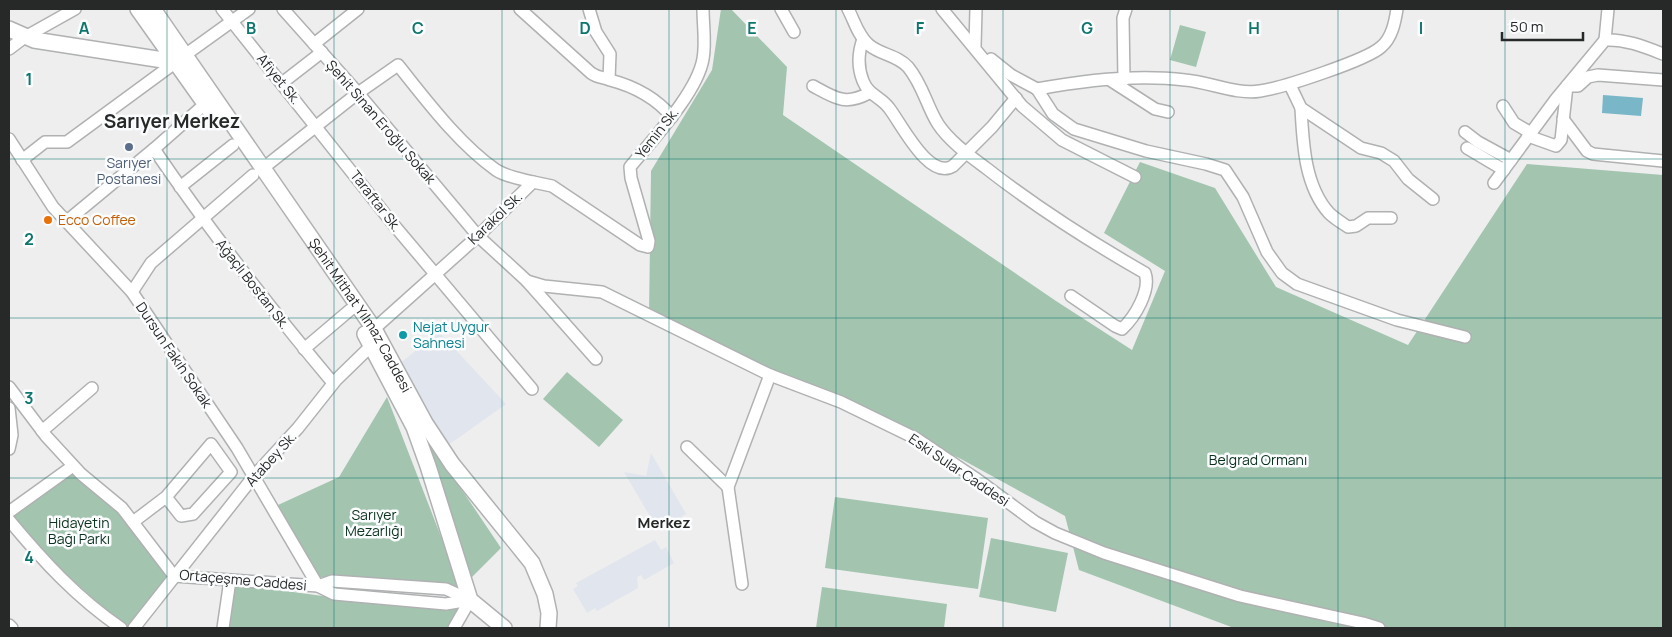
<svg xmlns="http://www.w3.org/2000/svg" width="1672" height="637" font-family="Manrope,sans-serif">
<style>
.built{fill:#e1e5ed}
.green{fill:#a3c4af}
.water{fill:#79b6c7}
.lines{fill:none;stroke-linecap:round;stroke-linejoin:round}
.minor-casing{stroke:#b0b1b2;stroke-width:14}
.major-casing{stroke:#b0b1b2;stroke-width:18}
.minor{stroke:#fff;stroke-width:11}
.major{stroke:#fff;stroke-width:15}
.grid{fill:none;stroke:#0f766e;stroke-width:1;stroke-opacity:0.55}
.service-dot{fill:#5c6f8a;stroke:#fbfcfd;stroke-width:2}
.food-dot{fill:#e8710a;stroke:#fbfcfd;stroke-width:2}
.culture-dot{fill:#0f9aa8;stroke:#fbfcfd;stroke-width:2}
.labels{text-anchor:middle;stroke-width:5;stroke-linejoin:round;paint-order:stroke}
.street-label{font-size:14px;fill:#272828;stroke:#fbfcfd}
.service-label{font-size:14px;fill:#4e5e75;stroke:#fbfcfd}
.food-label{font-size:14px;fill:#c56008;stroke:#fbfcfd;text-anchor:start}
.culture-label{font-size:14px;fill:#0d838f;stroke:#fbfcfd;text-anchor:start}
.park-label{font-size:14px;fill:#0a321e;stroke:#fbfcfd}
.neighbourhood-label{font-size:15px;font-weight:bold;fill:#272828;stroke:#fbfcfd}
.district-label{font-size:19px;font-weight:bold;fill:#272828;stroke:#fbfcfd}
.grid-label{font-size:16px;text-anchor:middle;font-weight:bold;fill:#0f766e;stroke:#fbfcfd;stroke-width:5;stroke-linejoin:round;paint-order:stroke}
</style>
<rect width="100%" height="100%" fill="#eeeeef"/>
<g class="built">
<path d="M 439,332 L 506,404 L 447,446 L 398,365 Z"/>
<path d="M 651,453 L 686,514 L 658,530 L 624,472 L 646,476 Z"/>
<path d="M 655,540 L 661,550 L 666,547 L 674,563 L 644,580 L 641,575 L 637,577 L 638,588 L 597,611 L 595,608 L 587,613 L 573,589 L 578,586 L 576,583 Z"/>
</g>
<g class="green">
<path d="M 721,9 L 731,9 L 787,67 L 783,115 L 1056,301 L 1132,350 L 1165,271 L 1104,233 L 1140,162 L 1215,188 L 1276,287 L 1408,345 L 1527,164 L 1663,175 L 1663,628 L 1234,628 L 1079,570 L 1065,516 L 961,459 L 649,316 L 651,171 L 712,70 Z"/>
<path d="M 1180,25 L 1206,32 L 1196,67 L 1170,60 Z"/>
<path d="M 567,372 L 623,420 L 599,447 L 543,399 Z"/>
<path d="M 387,397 L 462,591 L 450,586 L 318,577 L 278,505 L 339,477 Z"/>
<path d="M 425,435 L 501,548 L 467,582 Z"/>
<path d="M 74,470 L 122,515 L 170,576 L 131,628 L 126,628 L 41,552 L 10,516 Z"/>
<path d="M 835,497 L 988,518 L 978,589 L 825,568 Z"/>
<path d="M 991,538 L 1068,553 L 1056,612 L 979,597 Z"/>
<path d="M 233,584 L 345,599 L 462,605 L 449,628 L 229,628 Z"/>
<path d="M 822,587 L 947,604 L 944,628 L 816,628 Z"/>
</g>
<path class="water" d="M 1603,95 L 1643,98 L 1641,116 L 1602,113 Z"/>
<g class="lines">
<g class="minor-casing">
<g id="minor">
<path d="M 222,9 L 393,224 L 532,389"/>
<path d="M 283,9 L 358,93 L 478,236 L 527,281 L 544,286 L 602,292 L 770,375 L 841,402 L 917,439 L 975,478 L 1035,522 L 1055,533 L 1104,553 L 1240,596 L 1363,623 L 1379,628"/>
<path d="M 520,9 L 591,73 C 598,78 603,77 610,80 C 633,86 656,98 672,117"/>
<path d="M 589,9 L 596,32 L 610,54 L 609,79"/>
<path d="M 781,9 L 794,32"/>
<path d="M 848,9 C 854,20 858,36 869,45 C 881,55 897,55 908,67 C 923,85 927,107 938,124 C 949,141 970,156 986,168 C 1036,207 1089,241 1145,273 C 1151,290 1135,317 1122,329 L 1115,326 L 1071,296"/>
<path d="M 942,9 L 1022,106 L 1062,140 L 1135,177"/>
<path d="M 863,39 C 858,53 857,66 863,81 C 869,96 880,96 889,108 C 901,123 929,181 953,166 L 992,127 L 1016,98"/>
<path d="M 1605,40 L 1608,9"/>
<path d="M 314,44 L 358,9"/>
<path d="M 975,46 L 976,9"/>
<path d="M 9,49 L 25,37 L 75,9"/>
<path d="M 185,55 L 249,9"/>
<path d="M 991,59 L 1011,75 L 1037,89"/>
<path d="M 1110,80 L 1155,109 L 1168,112"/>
<path d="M 1124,80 L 1123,18 L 1126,9"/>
<path d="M 282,83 L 322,52"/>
<path d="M 1290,85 L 1301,108 L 1361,148 L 1381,153 L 1394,161 L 1408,179 L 1433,199"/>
<path d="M 813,86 C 835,98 845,106 869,93"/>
<path d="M 1037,89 L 1053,114 L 1074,129 L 1146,151 L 1206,164 L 1225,170 L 1243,197 L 1267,252 L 1282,273 L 1297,284 L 1397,320 L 1465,337"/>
<path d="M 1037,89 C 1085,80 1137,74 1185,80 C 1209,82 1237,95 1260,91 C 1282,88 1367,60 1381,47 C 1392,38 1395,22 1397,9"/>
<path d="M 1503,106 L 1514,123 L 1531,133"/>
<path d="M 1301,108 C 1303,142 1304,185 1329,213 C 1334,218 1342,223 1348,227 L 1356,226 L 1368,218 L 1391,218"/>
<path d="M 1563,119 L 1587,151 L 1593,154 L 1663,161"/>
<path d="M 1465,132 L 1478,142 L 1511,160"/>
<path d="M 1528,136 L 1556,146 L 1561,140 L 1567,86 L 1578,86 L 1588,77 L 1598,75 L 1663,80"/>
<path d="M 9,139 L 53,207 L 132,292 L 237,448 L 318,586"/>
<path d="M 1467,148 L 1504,170"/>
<path d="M 154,149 C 210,231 270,308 333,383"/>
<path d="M 22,160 L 45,142 L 67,142 L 176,62"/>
<path d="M 262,169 L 358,93 L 398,65 C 427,101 458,143 496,170 C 507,177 521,179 533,182 L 478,236 L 374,329"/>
<path d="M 533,182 L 552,186 L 640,245 L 648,247 L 649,241 L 631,178 L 630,167 C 652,140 697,93 703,59 C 706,43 703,25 703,9"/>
<path d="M 1494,183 L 1556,99 L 1605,40 C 1626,39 1645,47 1663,54"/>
<path d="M 180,187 L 233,145"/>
<path d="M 67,221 L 154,149 L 205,104"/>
<path d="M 527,281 L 596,359"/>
<path d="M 132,292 L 151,263 L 253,175"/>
<path d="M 304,349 L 350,310"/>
<path d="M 9,387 L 46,436 L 81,474 L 122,508 L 174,576 L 318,586 L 334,594 L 446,604 L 470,600"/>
<path d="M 9,408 L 12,435 L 9,449"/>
<path d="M 42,431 L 92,388"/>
<path d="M 687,447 L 728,487"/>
<path d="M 9,512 L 73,466"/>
<path d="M 9,520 C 43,561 77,598 121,628"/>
<path d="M 133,522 L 166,497 L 181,516 L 193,514 L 231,472 L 211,444 L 166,497"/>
<path d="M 742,584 L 728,487 L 770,375"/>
<path d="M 318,586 L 332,581 L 446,589 L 470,600"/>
<path d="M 9,625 L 12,628"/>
<path d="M 134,628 L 254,476 L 298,428 L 336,380 L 372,345"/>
<path d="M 223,628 L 230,580"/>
<path d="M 454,628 L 470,600"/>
</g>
</g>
<g class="major-casing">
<g id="major">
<path d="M 138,9 L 211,112"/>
<path id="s1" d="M 153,9 L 374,329 L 425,423 L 452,464 L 532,563 L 545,594 L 549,613 L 548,628"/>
<path d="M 9,29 L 34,40 L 176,62 L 180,59"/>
<path d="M 365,334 L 414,427 L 428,466 L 470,600 L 504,628"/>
</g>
</g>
<use href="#minor" class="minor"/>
<use href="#major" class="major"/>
</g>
<path class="grid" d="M 167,9 L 167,628M 334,9 L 334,628M 502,9 L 502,628M 669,9 L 669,628M 836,9 L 836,628M 1003,9 L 1003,628M 1170,9 L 1170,628M 1338,9 L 1338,628M 1505,9 L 1505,628M 9,159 L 1663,159M 9,318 L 1663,318M 9,478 L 1663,478"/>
<circle class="service-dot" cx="129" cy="147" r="5"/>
<circle class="food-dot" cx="48" cy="220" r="5"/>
<circle class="culture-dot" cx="403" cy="335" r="5"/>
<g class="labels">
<g class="street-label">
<text transform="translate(279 79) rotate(51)" y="5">Afiyet Sk.</text>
<text transform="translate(381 122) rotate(49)" y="5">Şehit Sinan Eroğlu Sokak</text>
<text transform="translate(657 133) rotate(-52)" y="5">Yemin Sk.</text>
<text transform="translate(376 201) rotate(52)" y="5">Taraftar Sk.</text>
<text transform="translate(495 218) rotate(-44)" y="5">Karakol Sk.</text>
<text transform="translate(253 284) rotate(52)" y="5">Ağaçlı Bostan Sk.</text>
<text dy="5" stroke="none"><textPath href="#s1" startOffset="370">Şehit Mithat Yılmaz Caddesi</textPath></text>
<text transform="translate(174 355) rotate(56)" y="5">Dursun Fakıh Sokak</text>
<text transform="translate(271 459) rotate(-48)" y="5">Atabey Sk.</text>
<text transform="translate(959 470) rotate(34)" y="5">Eski Sular Caddesi</text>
<text transform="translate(243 580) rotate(5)" y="5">Ortaçeşme Caddesi</text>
</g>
<g class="service-label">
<text x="129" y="168">Sarıyer<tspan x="129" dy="16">Postanesi</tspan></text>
</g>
<g class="food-label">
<text x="58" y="225">Ecco Coffee</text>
</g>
<g class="culture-label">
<text x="413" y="332">Nejat Uygur<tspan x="413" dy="16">Sahnesi</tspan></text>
</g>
<g class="park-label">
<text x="1258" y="465">Belgrad Ormanı</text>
<text x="374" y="520">Sarıyer<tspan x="374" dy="16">Mezarlığı</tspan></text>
<text x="79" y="528">Hidayetin<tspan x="79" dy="16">Bağı Parkı</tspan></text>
</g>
<g class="neighbourhood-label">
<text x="664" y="528">Merkez</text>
</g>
<g class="district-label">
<text x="172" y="128">Sarıyer Merkez</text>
</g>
</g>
<g class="grid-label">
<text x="84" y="34">A</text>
<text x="251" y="34">B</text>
<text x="418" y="34">C</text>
<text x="585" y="34">D</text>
<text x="752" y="34">E</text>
<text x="920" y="34">F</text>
<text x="1087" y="34">G</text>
<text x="1254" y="34">H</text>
<text x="1421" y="34">I</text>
<text x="29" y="85">1</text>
<text x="29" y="245">2</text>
<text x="29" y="404">3</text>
<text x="29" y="563">4</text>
</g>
<rect width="1672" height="637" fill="none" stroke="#272828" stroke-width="20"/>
<path d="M1502 32v8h81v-8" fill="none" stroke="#272828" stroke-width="2.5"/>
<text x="1510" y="32" font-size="15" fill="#272828" stroke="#fbfcfd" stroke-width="4" paint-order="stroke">50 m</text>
</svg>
